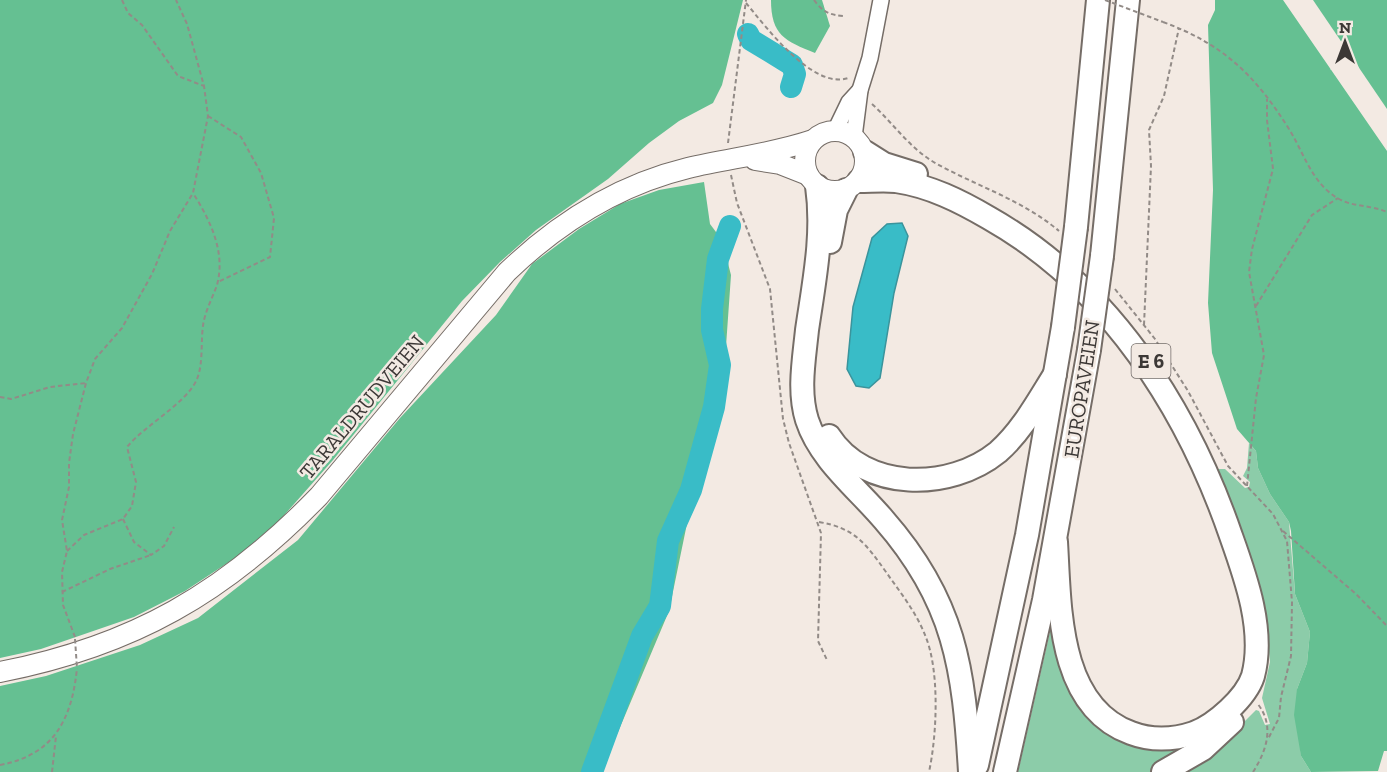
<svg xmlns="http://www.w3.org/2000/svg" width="1387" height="772" font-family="'Zilla Slab',serif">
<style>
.green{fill:#8ccca9}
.forest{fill:#65c092}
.water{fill:#39bcc7;stroke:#3a949c;stroke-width:1.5}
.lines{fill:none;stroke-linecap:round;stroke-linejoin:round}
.river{stroke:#39bcc7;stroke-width:22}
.minor-casing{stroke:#756d67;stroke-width:18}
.major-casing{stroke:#756d67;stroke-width:22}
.highway-casing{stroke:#756d67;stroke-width:26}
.path{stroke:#928b87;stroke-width:2;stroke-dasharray:4.5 3;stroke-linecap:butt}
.minor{stroke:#fff;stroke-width:15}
.major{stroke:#fff;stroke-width:20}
.highway{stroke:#fff;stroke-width:22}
.highway-bridge-casing{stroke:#756d67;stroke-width:26;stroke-linecap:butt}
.path-bridge{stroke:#928b87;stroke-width:2;stroke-dasharray:4.5 3;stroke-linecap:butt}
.highway-bridge{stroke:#fff;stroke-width:22}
.labels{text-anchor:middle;stroke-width:5;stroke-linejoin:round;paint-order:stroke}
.shield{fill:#f3eae3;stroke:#736d6a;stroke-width:1.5}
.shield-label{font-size:20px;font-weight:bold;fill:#3c3836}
.street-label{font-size:21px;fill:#3c3836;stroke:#f3eae3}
</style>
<rect width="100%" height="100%" fill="#f3eae3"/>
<g class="green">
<path d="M 1249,443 L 1256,451 L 1258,468 L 1270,494 L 1289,522 L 1295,594 L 1310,632 L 1307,663 L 1297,689 L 1301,756 L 1311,772 L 1178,772 L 1229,737 L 1256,710 L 1259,711 L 1265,725 L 1270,724 L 1262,698 L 1270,662 L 1265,609 L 1256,572 L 1218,469 L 1225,469 L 1245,488 L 1249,487 L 1250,482 L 1243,476 L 1247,468 Z"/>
<path d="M 1054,614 L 1100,721 L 1195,739 L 1152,772 L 1018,772 Z"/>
</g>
<g class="forest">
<path d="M 0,0 L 743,0 L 722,85 L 713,103 L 679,121 L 649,143 L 608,179 L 536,230 L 500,262 L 462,301 L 333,460 L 279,521 L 238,556 L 185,591 L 134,617 L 41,649 L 0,658 Z"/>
<path d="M 771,0 L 822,0 L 830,26 L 815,53 C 785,41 771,35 771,0 Z"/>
<path d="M 1215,0 L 1283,0 L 1387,151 L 1387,751 L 1384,751 L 1378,771 L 1311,772 L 1301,756 L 1294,715 L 1297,689 L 1307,663 L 1310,632 L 1295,594 L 1291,531 L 1289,522 L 1270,494 L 1258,468 L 1256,451 L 1237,429 L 1212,353 L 1208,303 L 1213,190 L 1208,25 L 1215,10 Z"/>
<path d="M 1313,0 L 1387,0 L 1387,109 Z"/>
<path d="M 704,182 L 710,224 L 722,240 L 731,275 L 724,375 L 711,440 L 690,509 L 669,611 L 618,732 L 597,772 L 0,772 L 0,686 L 46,676 L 140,645 L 198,618 L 298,540 L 400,418 L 496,315 L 532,264 L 579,229 L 620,204 L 659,190 Z"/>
</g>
<path class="water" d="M 902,223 L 908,236 L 894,293 L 880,378 L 869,388 L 856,386 L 847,369 L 853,307 L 872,238 L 887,224 Z"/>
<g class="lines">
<g class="river">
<path d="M 748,34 L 751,40 L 792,65 L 795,74 L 791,87"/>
<path d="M 592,772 L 642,636 L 660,606 L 668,541 L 691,490 L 714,407 L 720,365 L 712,330 L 712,309 L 718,259 L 730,226"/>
</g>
<g class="minor-casing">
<g id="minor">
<path d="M 835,131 L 849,102 L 860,90"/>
<path d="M 854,137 L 860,90 L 870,58 L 881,0"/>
</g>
</g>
<g class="major-casing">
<g id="major">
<circle cx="835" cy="161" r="30"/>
<path d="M 755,160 L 780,164 L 808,175"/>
<path d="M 0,672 C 133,646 225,593 319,496 L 507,272 C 558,223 618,185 688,168 C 730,158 772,154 813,140"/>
</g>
</g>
<g class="highway-casing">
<g id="highway">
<path d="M 865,152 L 884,164 L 916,174"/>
<path d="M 859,181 C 871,181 884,180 896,181 C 930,186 960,201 989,218 C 1109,286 1187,408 1231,536 C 1246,578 1265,631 1253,676 C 1246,698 1215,725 1194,733 C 1173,740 1152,741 1131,733 C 1057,706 1060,606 1056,542"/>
<path d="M 817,186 C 824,234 814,282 807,330 C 804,360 798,391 807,420 C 820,460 858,489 884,520 C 955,601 964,669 970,772"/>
<path d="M 1076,227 L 1098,0"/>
<path d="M 830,242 L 836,210 L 846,190"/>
<path d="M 1102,256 L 1128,0"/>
<path d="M 829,436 C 865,492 950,491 998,452 C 1022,431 1038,401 1055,374"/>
<path d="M 977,765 L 1027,535 L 1063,327"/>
<path d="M 1005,772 L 1044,600 L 1089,350"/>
<path d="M 1163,772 L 1203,749 L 1232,722"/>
</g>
</g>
<g class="path">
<path d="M 122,0 L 128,13 L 142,25 L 178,76 L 204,86"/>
<path d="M 814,0 C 823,12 829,15 844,16"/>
<path d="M 746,3 C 766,27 813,90 848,78"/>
<path d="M 1163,22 C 1223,44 1255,75 1289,129 C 1304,153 1312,184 1339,199 C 1353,207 1371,205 1387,212"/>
<path d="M 872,104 C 894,124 910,149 937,164 C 977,186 1024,201 1059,231"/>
<path d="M 208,116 L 241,137 L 261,173 L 274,218 L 270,257 L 218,282"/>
<path d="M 728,143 L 746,0"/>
<path d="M 731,175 L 737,203 L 770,289 L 783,419 L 789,443 L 821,533 L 818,641 L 827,660"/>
<path d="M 1115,289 L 1155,339 L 1188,391 L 1228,466 L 1273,514 L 1287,541 L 1292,602 L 1291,656 L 1281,697 L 1279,718 L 1268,739"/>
<path d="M 1256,306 L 1312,215 L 1338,198"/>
<path d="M 1144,325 L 1151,166 L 1149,130 L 1164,96 L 1179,28"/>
<path d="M 0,397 L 11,399 L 50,387 L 86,383"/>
<path d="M 1247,486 L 1256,398 L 1264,355 L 1249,272 L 1252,249 L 1273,169 L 1267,120 L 1267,99"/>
<path d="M 123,519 L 134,542 L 151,555 L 164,546 L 174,527"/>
<path d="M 819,522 C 855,528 866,544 886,572 C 900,592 916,612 925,635 C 940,670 937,735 929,772"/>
<path d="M 1283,531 L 1356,594 L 1387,626"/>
<path d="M 67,551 L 84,535 L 123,519 L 132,506 L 136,482 L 127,447 C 145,425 187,403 197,379 C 204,362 200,338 204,320 C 207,308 213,296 217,285 C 226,252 210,220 193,193"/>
<path d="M 62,592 L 110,569 L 151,555"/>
<path d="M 75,637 L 63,605 L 62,572 L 67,551 L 62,520 L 69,487 L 69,463 L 73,434 L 86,383 L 95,359 L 122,328 L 152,274 L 170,231 L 193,193 L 208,116 L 204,86 L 187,24 L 176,0"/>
<path d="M 0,765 C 54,755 72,719 77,668"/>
<path d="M 52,772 L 56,736"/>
<path d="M 1253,772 C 1267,750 1275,725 1257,703"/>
</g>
<use href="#minor" class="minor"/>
<use href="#major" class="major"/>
<use href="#highway" class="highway"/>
<g class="highway-bridge-casing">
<g id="highway-bridge">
<path d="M 1063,327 L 1076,227"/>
<path d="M 1089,350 L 1102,256"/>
</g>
</g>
<g class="path-bridge">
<path d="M 1105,0 L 1163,22"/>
<path d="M 75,639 L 77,668"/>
</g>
<use href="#highway-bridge" class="highway-bridge"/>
</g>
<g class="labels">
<rect class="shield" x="1131.5" y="344" width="39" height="34" rx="4.5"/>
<g class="shield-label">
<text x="1151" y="368">E 6</text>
</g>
<g class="street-label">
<text transform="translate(1082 389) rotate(-81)" y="7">EUROPAVEIEN</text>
<text transform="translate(362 407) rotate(-50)" y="7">TARALDRUDVEIEN</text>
</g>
</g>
<g transform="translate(1345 42)" stroke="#f3eae3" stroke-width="4.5" paint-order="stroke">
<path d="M0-4.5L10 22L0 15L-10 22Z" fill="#3c3836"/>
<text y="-9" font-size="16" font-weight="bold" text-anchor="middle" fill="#3c3836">N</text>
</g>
</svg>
